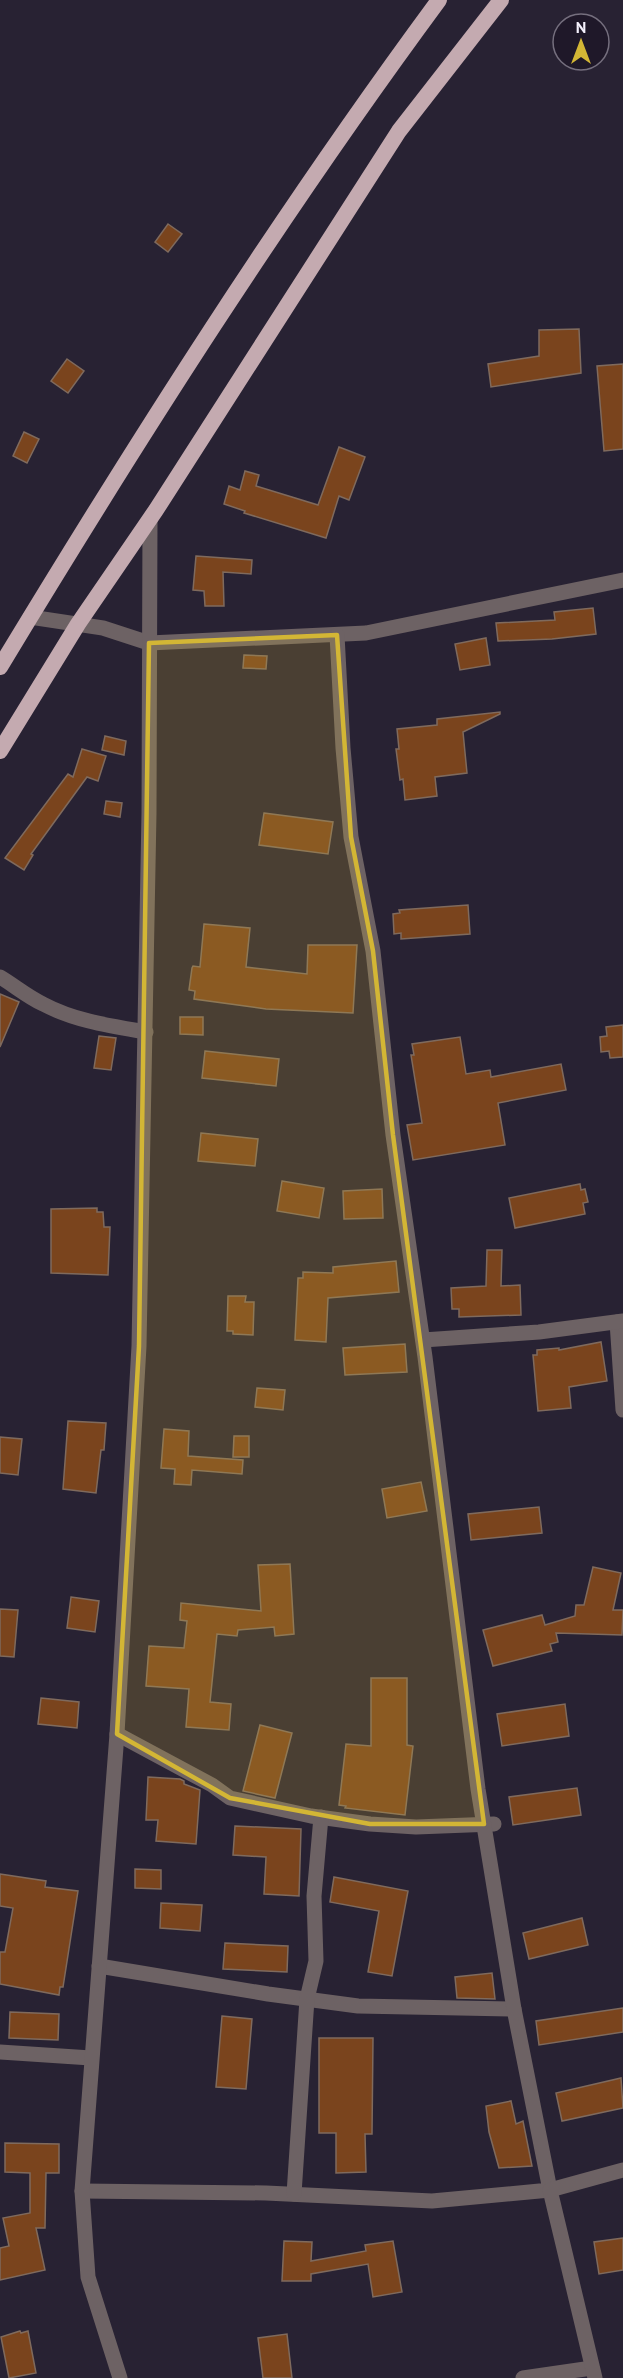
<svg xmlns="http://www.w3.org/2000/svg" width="623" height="2378" font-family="'PT Sans',sans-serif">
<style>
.building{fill:#7a441d;stroke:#7f6a5d;stroke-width:1.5}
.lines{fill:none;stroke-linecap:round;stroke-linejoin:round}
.minor{stroke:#6d6264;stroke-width:15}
.tertiary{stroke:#6d6264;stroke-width:15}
.trunk{stroke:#c4aab0;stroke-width:16}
.marked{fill:#d3b635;fill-opacity:0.2;stroke:#d3b635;stroke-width:4.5;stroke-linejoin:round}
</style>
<rect width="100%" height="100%" fill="#282233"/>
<g class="building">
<path d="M 168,224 L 182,234 L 168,252 L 155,242 Z"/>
<path d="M 579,329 L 581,373 L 491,387 L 488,364 L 539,356 L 539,330 Z"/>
<path d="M 67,359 L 84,371 L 68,393 L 51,381 Z"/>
<path d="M 623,364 L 623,449 L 604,451 L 597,366 Z"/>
<path d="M 24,432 L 39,439 L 27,463 L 13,456 Z"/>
<path d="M 339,447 L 365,457 L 349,500 L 339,496 L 326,538 L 244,513 L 245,511 L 224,504 L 229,486 L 240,490 L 245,471 L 259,475 L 256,486 L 318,505 Z"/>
<path d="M 196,556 L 252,560 L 251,574 L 223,572 L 224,606 L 205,606 L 204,591 L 193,590 Z"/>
<path d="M 593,608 L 596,634 L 552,639 L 498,641 L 496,623 L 555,620 L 554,612 Z"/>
<path d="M 486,638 L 490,665 L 460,670 L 455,644 Z"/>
<path d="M 244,655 L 267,656 L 266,669 L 243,668 Z"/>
<path d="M 500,712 L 500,714 L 463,732 L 467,773 L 435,777 L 437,796 L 405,800 L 403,779 L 400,780 L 396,749 L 399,749 L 397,729 L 437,725 L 437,719 Z"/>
<path d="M 105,736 L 126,741 L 124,755 L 102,750 Z"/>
<path d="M 82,749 L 106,756 L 98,781 L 87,777 L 31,854 L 33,855 L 24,870 L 5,858 L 68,774 L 73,777 Z"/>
<path d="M 106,801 L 122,803 L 120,817 L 104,814 Z"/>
<path d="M 264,813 L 333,822 L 328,854 L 259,845 Z"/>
<path d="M 468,905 L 470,934 L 401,939 L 401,933 L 394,934 L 393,914 L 400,913 L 399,910 Z"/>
<path d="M 204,924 L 250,928 L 246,967 L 307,974 L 308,945 L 357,945 L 353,1013 L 266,1009 L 194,999 L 195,991 L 189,990 L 192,968 L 193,966 L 200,967 Z"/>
<path d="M 0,994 L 19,1002 L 0,1047 Z"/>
<path d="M 180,1017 L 203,1017 L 203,1035 L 180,1034 Z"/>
<path d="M 623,1025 L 623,1057 L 610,1058 L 609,1051 L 601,1052 L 600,1037 L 607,1036 L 606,1027 Z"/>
<path d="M 99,1036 L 116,1038 L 111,1070 L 94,1068 Z"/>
<path d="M 460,1037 L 466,1074 L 490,1070 L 491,1077 L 561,1064 L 566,1090 L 498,1103 L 505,1145 L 413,1160 L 407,1125 L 422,1123 L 411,1055 L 414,1055 L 412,1044 Z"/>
<path d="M 205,1051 L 279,1059 L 276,1086 L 202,1078 Z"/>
<path d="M 201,1133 L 258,1139 L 255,1166 L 198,1161 Z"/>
<path d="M 282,1181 L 324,1188 L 319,1218 L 277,1211 Z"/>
<path d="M 580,1184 L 581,1190 L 585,1189 L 588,1202 L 583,1203 L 585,1214 L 515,1228 L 509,1198 Z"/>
<path d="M 382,1189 L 383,1218 L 344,1219 L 343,1191 Z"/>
<path d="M 97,1208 L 97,1212 L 103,1212 L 104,1227 L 110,1227 L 108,1275 L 51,1273 L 51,1209 Z"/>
<path d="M 487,1250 L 502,1250 L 501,1286 L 520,1285 L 521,1315 L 459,1317 L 459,1309 L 452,1309 L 451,1288 L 486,1286 Z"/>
<path d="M 396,1261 L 399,1292 L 328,1298 L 326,1342 L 295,1340 L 298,1278 L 303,1278 L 303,1272 L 333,1273 L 333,1267 Z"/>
<path d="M 228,1296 L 246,1296 L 245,1302 L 254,1302 L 253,1335 L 233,1334 L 233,1331 L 227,1331 Z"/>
<path d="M 601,1342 L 607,1381 L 569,1387 L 571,1408 L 538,1411 L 533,1355 L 537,1355 L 537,1350 L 559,1348 L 559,1350 Z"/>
<path d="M 405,1344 L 407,1372 L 345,1375 L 343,1348 Z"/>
<path d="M 257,1388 L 285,1390 L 283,1410 L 255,1407 Z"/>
<path d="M 68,1421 L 106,1423 L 104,1450 L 101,1450 L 96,1493 L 63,1489 Z"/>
<path d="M 164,1429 L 189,1431 L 188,1456 L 243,1460 L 242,1474 L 192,1470 L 191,1485 L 174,1484 L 175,1469 L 161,1468 Z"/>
<path d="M 234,1436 L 249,1436 L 249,1457 L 233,1457 Z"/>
<path d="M 0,1437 L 22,1439 L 18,1475 L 0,1473 Z"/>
<path d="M 421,1482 L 427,1511 L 387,1518 L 382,1489 Z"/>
<path d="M 539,1507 L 542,1533 L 471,1540 L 468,1514 Z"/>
<path d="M 290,1564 L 294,1634 L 275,1636 L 274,1627 L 238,1630 L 237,1636 L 217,1634 L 210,1702 L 231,1704 L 229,1730 L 186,1727 L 189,1689 L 146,1686 L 149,1646 L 184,1648 L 187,1621 L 180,1620 L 181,1603 L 261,1611 L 258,1565 Z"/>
<path d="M 593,1567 L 621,1573 L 613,1610 L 623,1610 L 622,1635 L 556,1633 L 558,1642 L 550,1644 L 552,1651 L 493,1666 L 483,1630 L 542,1615 L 545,1625 L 575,1616 L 576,1605 L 584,1605 Z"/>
<path d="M 71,1597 L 99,1601 L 95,1632 L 67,1628 Z"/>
<path d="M 0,1609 L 18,1610 L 14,1657 L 0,1656 Z"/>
<path d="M 371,1678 L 407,1678 L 407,1745 L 413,1746 L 405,1815 L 345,1808 L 346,1806 L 339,1805 L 346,1744 L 371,1746 Z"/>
<path d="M 41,1698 L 79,1702 L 77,1728 L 38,1724 Z"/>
<path d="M 565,1704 L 569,1736 L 502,1746 L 497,1714 Z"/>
<path d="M 260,1725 L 292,1733 L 275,1798 L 243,1791 Z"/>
<path d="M 148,1777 L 180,1779 L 184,1781 L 184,1784 L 200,1790 L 196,1844 L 156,1841 L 158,1820 L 146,1820 Z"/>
<path d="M 577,1788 L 581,1815 L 513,1825 L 509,1797 Z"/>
<path d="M 235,1826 L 301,1829 L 299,1896 L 264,1894 L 266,1857 L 233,1855 Z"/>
<path d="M 135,1869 L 161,1870 L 161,1889 L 135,1888 Z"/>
<path d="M 0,1874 L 46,1881 L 45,1887 L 78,1891 L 63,1987 L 60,1987 L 59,1995 L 0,1984 L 0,1952 L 5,1952 L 13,1908 L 0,1906 Z"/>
<path d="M 334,1877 L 408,1891 L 392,1976 L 368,1972 L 379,1911 L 330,1902 Z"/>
<path d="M 161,1903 L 202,1905 L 200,1931 L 160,1928 Z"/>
<path d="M 582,1918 L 588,1945 L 529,1959 L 523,1933 Z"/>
<path d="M 225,1943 L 288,1946 L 287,1972 L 223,1969 Z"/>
<path d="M 492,1973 L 495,1999 L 457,1998 L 455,1977 Z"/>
<path d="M 623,2008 L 623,2032 L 539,2045 L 536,2021 Z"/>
<path d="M 10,2012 L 59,2014 L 58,2040 L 9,2038 Z"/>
<path d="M 222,2016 L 252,2019 L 246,2089 L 216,2087 Z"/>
<path d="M 319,2038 L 373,2038 L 372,2134 L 365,2134 L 366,2172 L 336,2173 L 336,2133 L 319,2133 Z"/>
<path d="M 621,2078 L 623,2108 L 562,2121 L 556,2093 Z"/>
<path d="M 511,2101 L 516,2124 L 523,2121 L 532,2166 L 499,2168 L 489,2132 L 486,2106 Z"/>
<path d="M 5,2143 L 59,2144 L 59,2173 L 46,2173 L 45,2228 L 36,2228 L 45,2270 L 0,2280 L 0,2248 L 9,2246 L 3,2218 L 30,2213 L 30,2173 L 5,2172 Z"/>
<path d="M 623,2238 L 623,2270 L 599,2274 L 594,2242 Z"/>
<path d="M 284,2241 L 312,2242 L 311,2261 L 366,2251 L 365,2245 L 393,2241 L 402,2292 L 373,2297 L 368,2264 L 311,2274 L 311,2281 L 282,2281 Z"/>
<path d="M 20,2331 L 21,2333 L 28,2331 L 36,2373 L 9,2378 L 1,2337 Z"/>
<path d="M 287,2334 L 292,2378 L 263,2378 L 258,2338 Z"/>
</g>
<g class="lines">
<g class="minor">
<path d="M 149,643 L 366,633 L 623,580"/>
<path d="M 0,977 C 15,986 28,997 43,1004 C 75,1021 111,1026 146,1032"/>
<path d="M 617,1322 L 623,1410"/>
<path d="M 423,1340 L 539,1332 L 623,1321"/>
<path d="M 117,1734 L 212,1785 L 230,1798 L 311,1816 L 370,1824 L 416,1827 L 494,1824"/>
<path d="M 99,1966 L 268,1994 L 358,2006 L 514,2009"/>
<path d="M 0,2052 L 91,2058"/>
<path d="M 82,2191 L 266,2193 L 432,2201 L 550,2190 L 514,2009 L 478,1789 L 425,1357 L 393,1135 L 373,951 L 351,837 L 343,748 L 337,635"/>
<path d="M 294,2194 L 307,1999 L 316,1961 L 314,1896 L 321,1817"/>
<path d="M 523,2378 L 592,2368"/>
<path d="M 595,2378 L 550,2190 L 623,2170"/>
</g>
<g class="tertiary">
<path d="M 30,617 L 103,628 L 149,643"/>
<path d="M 120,2378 L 88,2277 L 82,2191 L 117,1734 L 139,1346 L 149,813 L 150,520"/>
</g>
<g class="trunk">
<path d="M 0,667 C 138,439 281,214 439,0"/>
<path d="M 0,751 L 78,624 L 156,510 L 399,131 L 501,0"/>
</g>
</g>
<path class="marked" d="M 337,635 L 351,837 L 373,951 L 393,1135 L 484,1824 L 370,1824 L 230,1798 L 117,1734 L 139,1346 L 149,643 Z"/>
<g transform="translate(581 42)"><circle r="28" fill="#1f1829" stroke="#756f7e" stroke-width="1.5"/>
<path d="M0-4.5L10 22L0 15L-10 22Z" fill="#d3b635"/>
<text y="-9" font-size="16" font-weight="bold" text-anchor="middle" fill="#f5f1fd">N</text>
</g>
</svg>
